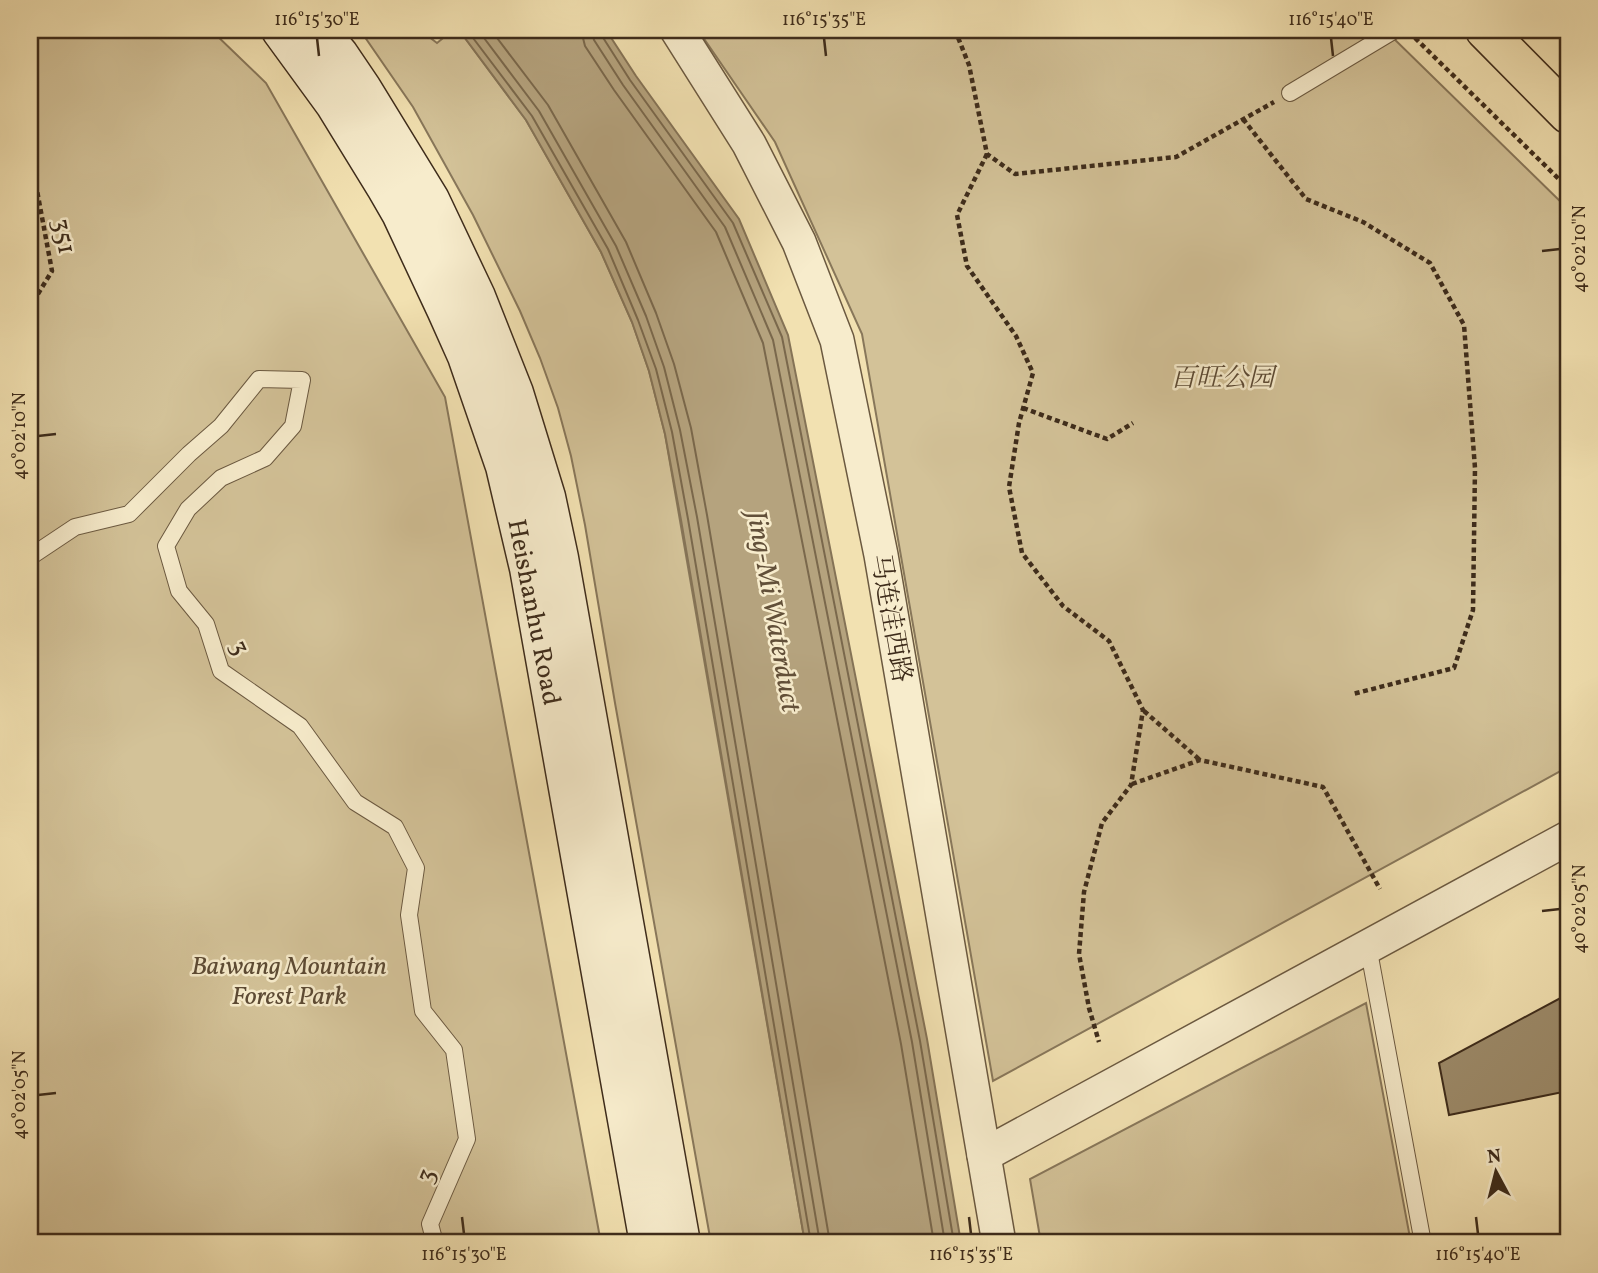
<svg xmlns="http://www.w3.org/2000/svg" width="1598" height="1273" font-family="Vollkorn,'Noto Serif SC',serif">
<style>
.green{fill:#d3c298;stroke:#88775a;stroke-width:2}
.water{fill:#b5a37e;stroke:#857356;stroke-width:2}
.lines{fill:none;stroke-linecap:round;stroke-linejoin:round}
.shore{stroke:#7a684c;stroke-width:2}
.building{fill:#9c8a69;stroke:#3e2c1b;stroke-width:2}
.lane-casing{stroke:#6b5940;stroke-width:18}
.street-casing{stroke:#6b5940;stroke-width:36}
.secondary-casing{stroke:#3e2c1b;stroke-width:41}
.primary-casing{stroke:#3e2c1b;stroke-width:41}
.path{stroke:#3e2c1b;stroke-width:4.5;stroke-dasharray:5 3.5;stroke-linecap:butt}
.lane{stroke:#f7eccc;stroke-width:16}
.street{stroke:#f7eccc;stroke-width:33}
.secondary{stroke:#f7eccc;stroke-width:38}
.primary{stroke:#f2e1b1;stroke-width:38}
.ticks{fill:none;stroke:#3e2c1b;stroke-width:2.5}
.labels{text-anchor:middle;stroke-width:5;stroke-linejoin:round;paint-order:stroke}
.street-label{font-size:26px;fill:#3e2c1b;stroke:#f7eccc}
.park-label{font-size:26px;font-style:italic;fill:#5c4a34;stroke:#f7eccc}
.water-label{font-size:28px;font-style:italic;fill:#625039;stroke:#f7eccc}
.neatline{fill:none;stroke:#3e2c1b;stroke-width:2.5}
.ticks-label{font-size:18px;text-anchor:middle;fill:#3e2c1b}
</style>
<rect width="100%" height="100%" fill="#f2e1b1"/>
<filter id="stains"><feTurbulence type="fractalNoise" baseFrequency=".00286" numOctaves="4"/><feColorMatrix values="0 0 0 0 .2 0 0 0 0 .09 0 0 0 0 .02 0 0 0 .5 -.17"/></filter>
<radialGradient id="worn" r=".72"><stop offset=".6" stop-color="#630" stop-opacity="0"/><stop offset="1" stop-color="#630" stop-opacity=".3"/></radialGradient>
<g class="green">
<path d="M 30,30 L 211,30 L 266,83 L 445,397 L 601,1243 L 30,1243 Z"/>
<path d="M 360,30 L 420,30 L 437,43 L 453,30 L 459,30 L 526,120 L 601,252 L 632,322 L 649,371 L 665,434 L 805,1243 L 711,1243 L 615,703 L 585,525 L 571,456 L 558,408 L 540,358 L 520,311 L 473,215 L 413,107 Z"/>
<path d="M 698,30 L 1385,30 L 1568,209 L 1568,767 L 993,1081 L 862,334 L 775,142 Z"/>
<path d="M 1366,1003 L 1411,1243 L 1041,1243 L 1030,1179 Z"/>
</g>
<path class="water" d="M 459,30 L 606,30 L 636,76 L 739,219 L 788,335 L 927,1039 L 961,1243 L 805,1243 L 681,520 L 665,434 L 649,371 L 632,322 L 601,252 L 526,120 Z"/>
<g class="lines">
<g class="shore">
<path d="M 467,30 L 532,116 L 608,249 L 638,320 L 656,369 L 672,432 L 688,519 L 811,1243"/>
<path d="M 478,30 L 539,111 L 616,246 L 646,316 L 664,367 L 680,430 L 697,517 L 820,1243"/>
<path d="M 491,30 L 548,105 L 626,242 L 656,313 L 674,364 L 691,428 L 707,515 L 830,1243"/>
<path d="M 581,30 L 585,46 L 614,90 L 716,232 L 763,343 L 901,1044 L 934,1243"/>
<path d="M 592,30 L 594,40 L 623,85 L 725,227 L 773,340 L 912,1042 L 945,1243"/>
<path d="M 601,30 L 602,36 L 630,80 L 733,223 L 782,337 L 920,1041 L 954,1243"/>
</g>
</g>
<path class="building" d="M 1568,994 L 1568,1091 L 1449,1115 L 1439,1063 Z"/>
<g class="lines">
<g class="lane-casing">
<g id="lane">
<path d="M 1290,93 L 1395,30"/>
<path d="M 30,557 L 75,527 L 129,514 L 189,454 L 221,426 L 259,379 L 302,380 L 293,426 L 265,458 L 221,478 L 188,509 L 166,546 L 179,591 L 206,624 L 221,671 L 300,726 L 355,802 L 395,827 L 416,868 L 409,915 L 423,1011 L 454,1050 L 467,1139 L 430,1224 L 435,1243"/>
<path d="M 1368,946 L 1423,1243"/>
</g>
</g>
<g class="street-casing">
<g id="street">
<path d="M 677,30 L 749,144 L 799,242 L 837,340 L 881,555 L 999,1243"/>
<path d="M 984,1155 L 1568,838"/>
</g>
</g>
<g class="secondary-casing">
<g id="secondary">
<path d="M 281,30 L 335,104 L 386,187 L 401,213 L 446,309 L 467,356 L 505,466 L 529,568 L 649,1243"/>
<path d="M 318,30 L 339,55 L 362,89 L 430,200 L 476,297 L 514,393 L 546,497 L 559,558 L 681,1243"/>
</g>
</g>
<g class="primary-casing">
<path id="primary" d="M 1485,30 L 1568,114"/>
</g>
<g class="path">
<path d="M 955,30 L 969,65 L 987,154 L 1015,174 L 1176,157 L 1274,102"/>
<path d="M 1415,38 L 1568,188"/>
<path d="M 1243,119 L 1306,199 L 1363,222 L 1430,263 L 1464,325 L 1475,468 L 1473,610 L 1454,668 L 1353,694"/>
<path d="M 987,154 L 957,215 L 967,266 L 1016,336 L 1033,373 L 1019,423 L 1009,487 L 1022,553 L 1063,606 L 1109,641 L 1143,710 L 1131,785 L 1102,823 L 1084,892 L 1079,954 L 1089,1008 L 1099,1042"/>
<path d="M 30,168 L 36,185 L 52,271 L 30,307"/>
<path d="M 1023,408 L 1107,439 L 1133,423"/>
<path d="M 1144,711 L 1200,760"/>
<path d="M 1132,784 L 1200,760 L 1323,787 L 1380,889"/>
</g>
<use href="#lane" class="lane"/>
<use href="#street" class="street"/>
<use href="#secondary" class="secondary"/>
<use href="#primary" class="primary"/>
</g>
<path class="ticks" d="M 317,38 L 319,56M 824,38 L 826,56M 1331,38 L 1333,56M 1542,251 L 1560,249M 38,436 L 56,434M 1542,911 L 1560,909M 38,1095 L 56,1093M 462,1217 L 464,1234M 969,1217 L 971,1234M 1476,1217 L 1478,1234"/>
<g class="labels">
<g class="street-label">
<text transform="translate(65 236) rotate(79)" y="9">351</text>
<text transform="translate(535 612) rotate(79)" y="9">Heishanhu Road</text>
<text transform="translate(892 618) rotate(80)" y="9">马连洼西路</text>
<text transform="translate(241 647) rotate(65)" y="9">3</text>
<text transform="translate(425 1175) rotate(-67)" y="9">3</text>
</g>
<g class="park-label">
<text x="1222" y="386">百旺公园</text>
<text x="289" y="974">Baiwang Mountain<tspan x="289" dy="30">Forest Park</tspan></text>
</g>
<g class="water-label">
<text transform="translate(775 611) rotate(80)" y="10">Jing-Mi Waterduct</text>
</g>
</g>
<rect width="1598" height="1273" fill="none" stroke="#f2e1b1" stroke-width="77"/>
<g transform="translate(1496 1172) rotate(353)" stroke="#f7eccc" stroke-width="5" paint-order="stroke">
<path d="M0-5L12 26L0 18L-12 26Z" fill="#3e2c1b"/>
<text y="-10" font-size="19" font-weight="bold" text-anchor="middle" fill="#3e2c1b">N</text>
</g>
<rect x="38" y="38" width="1522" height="1196" class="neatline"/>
<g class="ticks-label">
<text x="317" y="25">116°15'30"E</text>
<text x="824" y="25">116°15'35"E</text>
<text x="1331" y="25">116°15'40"E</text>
<text transform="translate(1579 249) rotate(-90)" y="6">40°02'10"N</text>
<text transform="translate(19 436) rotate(-90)" y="6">40°02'10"N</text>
<text transform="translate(1579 909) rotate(-90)" y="6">40°02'05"N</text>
<text transform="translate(19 1095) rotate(-90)" y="6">40°02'05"N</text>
<text x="464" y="1260">116°15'30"E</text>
<text x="971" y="1260">116°15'35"E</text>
<text x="1478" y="1260">116°15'40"E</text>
</g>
<rect width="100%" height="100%" filter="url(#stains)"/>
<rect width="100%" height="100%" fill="url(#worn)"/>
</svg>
